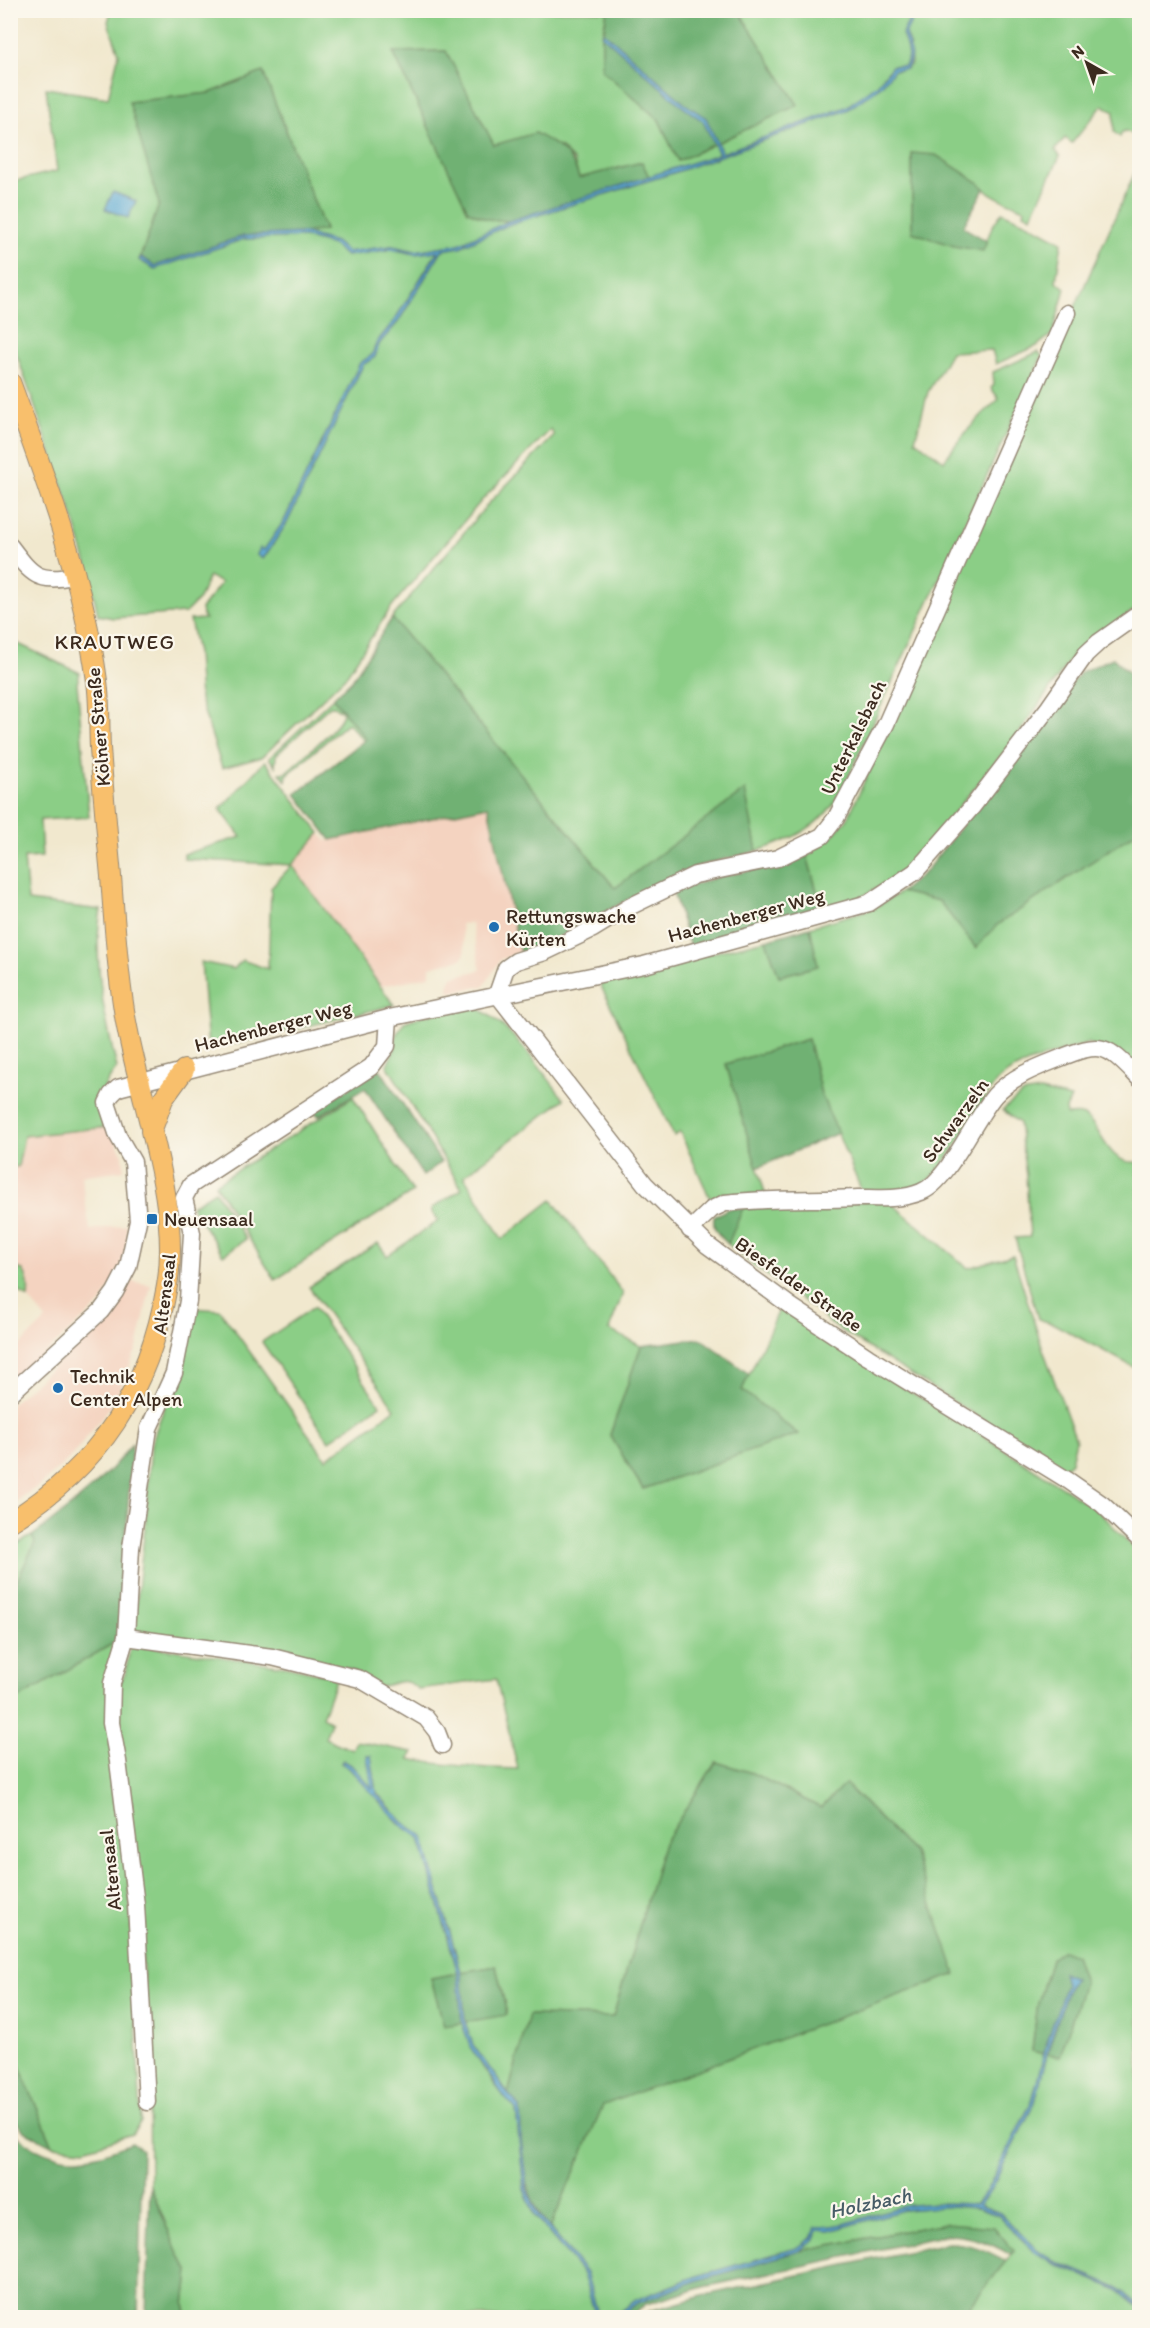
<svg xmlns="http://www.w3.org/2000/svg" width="1150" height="2328" font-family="Itim,sans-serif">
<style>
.built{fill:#f4d3c0}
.green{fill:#8bce86;stroke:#637c52;stroke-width:1.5}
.forest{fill:#70b173;stroke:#566e48;stroke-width:1.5}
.water{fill:#58a7d2;stroke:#4a6878;stroke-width:1.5}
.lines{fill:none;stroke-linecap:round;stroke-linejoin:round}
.stream{stroke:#58a7d2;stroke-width:3}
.minor-casing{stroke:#968976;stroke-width:19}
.major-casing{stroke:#968976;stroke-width:22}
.minor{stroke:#fff;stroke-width:16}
.major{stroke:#f8bf6c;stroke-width:20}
.poi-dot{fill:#1f6fb2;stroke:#fbf7ec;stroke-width:2}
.labels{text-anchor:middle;stroke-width:4.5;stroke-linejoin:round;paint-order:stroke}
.street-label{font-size:20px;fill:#3b2a1e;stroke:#fbf7ec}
.poi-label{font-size:20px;fill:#3b2a1e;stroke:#fbf7ec;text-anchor:start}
.neighbourhood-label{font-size:21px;letter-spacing:1.5px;fill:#3b2a1e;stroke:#fbf7ec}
.water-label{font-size:21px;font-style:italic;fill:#475c66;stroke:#fbf7ec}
</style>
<rect width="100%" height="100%" fill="#fbf7ec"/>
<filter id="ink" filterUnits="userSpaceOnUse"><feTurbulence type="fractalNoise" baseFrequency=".0167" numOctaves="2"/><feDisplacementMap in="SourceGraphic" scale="12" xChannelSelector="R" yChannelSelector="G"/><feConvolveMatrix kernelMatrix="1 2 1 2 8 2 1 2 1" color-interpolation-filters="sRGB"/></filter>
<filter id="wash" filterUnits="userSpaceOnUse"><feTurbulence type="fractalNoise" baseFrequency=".008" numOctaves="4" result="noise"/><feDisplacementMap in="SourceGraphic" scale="24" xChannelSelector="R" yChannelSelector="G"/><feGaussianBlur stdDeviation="1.35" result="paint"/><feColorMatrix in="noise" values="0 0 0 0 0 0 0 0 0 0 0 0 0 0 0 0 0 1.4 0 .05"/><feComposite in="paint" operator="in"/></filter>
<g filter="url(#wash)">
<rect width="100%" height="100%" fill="#f1e8ce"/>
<g class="built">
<path d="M 488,806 L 520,953 L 501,959 L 484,986 L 450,992 L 448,986 L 452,977 L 481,970 L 471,923 L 461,924 L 465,953 L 462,959 L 430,967 L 430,976 L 381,986 L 292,864 L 320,833 L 326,841 Z"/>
<path d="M 108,1127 L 123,1155 L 124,1170 L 81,1176 L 90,1230 L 127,1225 L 126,1249 L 117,1275 L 101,1303 L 11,1384 L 11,1354 L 46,1320 L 28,1298 L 29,1288 L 16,1267 L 11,1267 L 10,1166 L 17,1167 L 24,1136 Z"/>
<path d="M 131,1281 L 151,1285 L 137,1348 L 119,1391 L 109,1408 L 73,1455 L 42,1483 L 11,1505 L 11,1404 L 95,1330 L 116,1308 Z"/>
</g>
<g class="green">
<path d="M 111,11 L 607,11 L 602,35 L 602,70 L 659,120 L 678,161 L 714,144 L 719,154 L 649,177 L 642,163 L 579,178 L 574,161 L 560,147 L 494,145 L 446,51 L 393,52 L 468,211 L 487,219 L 509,221 L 459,244 L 415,251 L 392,246 L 347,252 L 335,242 L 304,233 L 325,230 L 263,72 L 210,93 L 130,102 L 160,204 L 139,260 L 154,269 L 244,239 L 304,237 L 333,245 L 346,256 L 392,249 L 415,254 L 438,250 L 394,321 L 377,342 L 372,355 L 360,363 L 284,521 L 264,551 L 260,549 L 257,555 L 263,559 L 287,523 L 363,365 L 375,357 L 379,344 L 398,322 L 442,250 L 460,247 L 510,224 L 679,171 L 847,110 L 881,86 L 894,70 L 906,69 L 911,64 L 910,46 L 905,34 L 917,11 L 1139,11 L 1139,137 L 1126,131 L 1122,132 L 1120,137 L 1114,132 L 1114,112 L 1103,105 L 1072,143 L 1065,138 L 1055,150 L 1060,156 L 1031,217 L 1024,213 L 1025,209 C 1008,202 990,197 978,182 L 912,153 L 912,232 L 954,246 L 983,250 L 992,227 L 1002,212 L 1027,223 L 1062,242 L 1056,281 L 1065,288 L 1053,333 L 1037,346 L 996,364 L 992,350 L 951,352 L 928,392 L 915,440 L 944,461 C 960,437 977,418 999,399 L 991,388 L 994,385 L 993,372 L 1038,352 L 1042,356 L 840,795 C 820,827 792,840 757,851 L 744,791 L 615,888 L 392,618 L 488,504 L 554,436 L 551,429 L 483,499 L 392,606 L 346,676 L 262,757 L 222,768 L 200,699 L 197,653 L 190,620 L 205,619 L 202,615 L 201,609 L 221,583 L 209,576 L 199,599 L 185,613 L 113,618 L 98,615 L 88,568 L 73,516 L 11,338 L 10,182 L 57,171 L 46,88 L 108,98 L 119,53 L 108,22 Z"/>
<path d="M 739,11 L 914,11 L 902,34 C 906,44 911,57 905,66 L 892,66 L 878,84 L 846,107 L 722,153 L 717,143 L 797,105 Z"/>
<path d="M 1139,163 L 1139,607 L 1094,637 L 1071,658 L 1015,739 L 914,861 L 886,884 L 853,901 L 822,909 L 807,856 L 830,838 L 848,818 Z"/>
<path d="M 10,640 L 80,673 L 77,683 L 89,817 L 40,820 L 42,857 L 24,858 L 28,901 L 101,910 C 92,958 105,1020 117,1068 C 97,1094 100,1096 108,1127 L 24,1136 L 18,1167 L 10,1166 Z"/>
<path d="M 333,698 L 366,739 L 364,741 L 349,724 L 346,724 L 287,775 L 286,781 L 280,773 L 286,772 C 297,762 342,726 343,713 L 334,706 L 330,706 L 276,755 L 275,766 L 269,758 Z"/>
<path d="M 265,761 L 320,833 L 292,865 L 394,1005 L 242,1042 L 208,1047 L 201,962 L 234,969 L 242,960 L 268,969 L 271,888 L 292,865 L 184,859 L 184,854 L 241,837 L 220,809 Z"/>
<path d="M 1139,830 L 1139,1072 L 1089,1043 C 1066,1051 1016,1063 1000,1079 C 973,1105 947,1180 912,1190 C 897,1194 877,1191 862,1192 L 821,1094 L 808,1039 L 726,1064 L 766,1196 L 722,1193 L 713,1205 L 680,1132 L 674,1136 L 598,980 L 766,940 L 779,976 L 817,966 L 810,927 L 874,908 L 901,892 L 939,901 L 976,947 L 997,925 Z"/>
<path d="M 472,1006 C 508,1020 540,1069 564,1099 L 464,1176 L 502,1239 L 552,1200 L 623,1293 L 609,1330 L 641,1346 L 610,1435 L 643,1489 L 798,1434 L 742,1390 L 780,1308 L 889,1379 L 979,1433 L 1099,1511 L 1139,1554 L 1139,2305 L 1117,2287 L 1054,2261 L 1034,2247 L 1000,2213 L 979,2205 L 989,2193 L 1035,2102 L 1047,2054 L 1060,2056 L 1084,1982 L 1075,1955 L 1063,1951 L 1051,1959 L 1038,2003 L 1032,2051 L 1044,2054 L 1032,2101 L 986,2192 L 976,2204 C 952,2203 925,2202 901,2207 C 873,2212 846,2228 816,2227 L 813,2237 L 797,2248 L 694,2277 L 636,2300 L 615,2316 L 630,2317 L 599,2317 L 586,2273 L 550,2228 L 603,2105 L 955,1974 L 914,1853 L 846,1784 L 821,1808 L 752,1773 L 716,1762 L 664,1843 L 613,2017 L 529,2015 L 508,2094 L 473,2045 L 465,2022 L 507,2014 L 496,1966 L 461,1972 L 423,1836 L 403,1822 L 377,1793 L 371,1757 L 368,1756 L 373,1789 L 351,1765 L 343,1760 L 341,1763 L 349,1768 L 401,1825 L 420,1838 L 458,1973 L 431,1978 L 444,2025 L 462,2023 C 473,2054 492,2085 516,2109 L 524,2189 L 535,2216 L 583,2274 L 596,2317 L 188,2317 L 185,2305 L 189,2271 L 179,2256 L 150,2186 L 149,2085 L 140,1915 L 115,1715 L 116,1690 L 125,1674 L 131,1644 L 285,1666 L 337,1677 L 322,1717 L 331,1722 L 325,1738 L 352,1750 L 356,1741 L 413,1752 L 409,1759 C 445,1766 481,1768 518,1769 L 496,1679 L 418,1689 C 404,1676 397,1683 380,1687 L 351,1670 L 315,1661 L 142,1636 L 136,1632 L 134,1625 L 146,1519 L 151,1444 L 182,1359 L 192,1308 L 220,1310 L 326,1459 L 395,1409 L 309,1287 L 378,1243 L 387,1256 L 438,1221 L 431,1209 L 462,1189 L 387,1065 L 395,1049 L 396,1035 L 404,1022 L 425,1015 Z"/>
<path d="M 1040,1091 L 1071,1098 L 1066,1109 L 1067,1115 C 1071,1115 1077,1114 1081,1115 C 1101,1120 1104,1167 1139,1162 L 1139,1370 L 1054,1324 L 1038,1319 L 1015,1238 L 1030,1237 L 1026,1176 L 1019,1123 L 1003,1110 L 1022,1094 Z"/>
<path d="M 353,1097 L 413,1192 L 275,1280 L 215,1184 Z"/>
<path d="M 215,1191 L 246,1239 L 223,1255 L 191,1206 Z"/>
<path d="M 888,1200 L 968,1268 L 1013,1255 L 1040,1341 L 1076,1440 L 1071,1462 L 1062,1470 L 831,1324 L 819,1312 L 754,1266 L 728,1244 L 743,1208 Z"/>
<path d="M 11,1267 L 23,1270 C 29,1279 29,1287 28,1298 L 11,1286 Z"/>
<path d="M 314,1307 L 380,1405 L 329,1441 L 262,1342 Z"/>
<path d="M 32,1536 L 35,1543 L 11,1593 L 11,1547 Z"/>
<path d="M 119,1640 L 108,1689 L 129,1883 L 141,2122 L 132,2134 L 85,2149 L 53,2146 L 11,2046 L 10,1703 Z"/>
<path d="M 954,2206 L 977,2208 L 998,2215 L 1032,2250 L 1053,2263 L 1116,2289 L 1139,2308 L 1139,2317 L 961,2317 L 1014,2251 L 946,2223 L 799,2251 L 815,2239 L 818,2230 L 830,2231 L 903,2210 Z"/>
</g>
<g class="forest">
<path d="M 607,11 L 739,11 L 798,105 L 717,143 L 706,118 L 685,104 L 604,32 Z"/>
<path d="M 602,35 L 683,107 L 703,121 L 714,144 L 678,161 L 659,120 L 602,70 Z"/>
<path d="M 446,51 L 494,145 L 535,133 C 558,146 571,151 579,178 L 642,162 L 649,177 L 509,221 L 487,219 L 468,211 L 393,52 Z"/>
<path d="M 263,72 L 325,230 L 304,233 L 243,236 L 155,266 L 141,257 L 159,204 L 129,102 L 210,93 Z"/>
<path d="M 912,153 L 936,155 L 978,182 L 984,189 L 963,227 L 987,241 L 983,251 L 954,246 L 912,232 Z"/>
<path d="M 392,618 L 615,888 L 745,790 L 757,851 L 698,866 L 664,880 L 540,947 L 520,953 L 488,806 L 331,840 L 296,794 L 366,739 L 333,698 L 352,680 Z"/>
<path d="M 1113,658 L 1139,682 L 1139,830 L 997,925 L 976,948 L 939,901 L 901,892 L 926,871 L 1081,672 Z"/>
<path d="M 807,856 L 822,909 L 690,947 L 673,892 L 721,876 L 786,864 Z"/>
<path d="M 810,927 L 818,966 L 779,976 L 766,940 Z"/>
<path d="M 808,1039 L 821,1094 L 838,1133 L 757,1168 L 726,1064 Z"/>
<path d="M 380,1069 L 441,1162 L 423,1176 L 365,1088 L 319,1116 L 312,1110 Z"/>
<path d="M 743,1208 L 728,1244 C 719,1235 712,1230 714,1217 L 727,1209 Z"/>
<path d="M 700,1338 L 749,1374 L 742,1390 L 798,1434 L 643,1489 L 610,1435 L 641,1346 Z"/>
<path d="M 132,1444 L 119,1640 L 11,1703 L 11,1593 L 35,1543 L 32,1536 C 69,1509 104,1481 132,1444 Z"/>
<path d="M 716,1762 L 752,1773 L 821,1808 L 845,1784 L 914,1853 L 956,1974 L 603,2105 L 550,2228 C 520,2193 521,2151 520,2107 L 508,2094 L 529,2015 L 613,2017 L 664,1843 Z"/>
<path d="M 1063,1950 L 1075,1955 L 1084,1982 L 1060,2056 L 1047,2054 L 1069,1985 L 1075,1979 L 1064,1974 L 1066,1984 L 1044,2054 L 1032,2051 L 1038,2003 L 1051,1959 Z"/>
<path d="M 496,1966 L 507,2015 L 465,2022 L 461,1972 Z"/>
<path d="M 458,1973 L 462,2023 L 444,2026 L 431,1978 Z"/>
<path d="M 10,2046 L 11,2046 L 53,2146 L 24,2131 L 11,2116 Z"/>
<path d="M 11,2129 C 28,2149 60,2162 87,2157 C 102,2155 118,2148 132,2143 L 142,2150 L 138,2317 L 11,2317 Z"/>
<path d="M 150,2186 L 179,2256 L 189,2271 L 185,2305 L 188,2317 L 146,2317 Z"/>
<path d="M 946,2223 L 994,2227 L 1014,2251 L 1011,2255 C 989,2242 972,2236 947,2235 L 704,2287 L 646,2304 L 631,2317 L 620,2316 L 638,2303 L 695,2281 L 799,2251 Z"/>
<path d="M 948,2243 C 971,2243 986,2250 1006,2261 L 961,2317 L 643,2317 L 650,2311 L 706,2295 Z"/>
</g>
<g class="water">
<path d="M 914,11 L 917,11 L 905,34 C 910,46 914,59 906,69 L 894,70 L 881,86 L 847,110 L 679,171 L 510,224 L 460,247 L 442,250 L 398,322 L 379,344 L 375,357 L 363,365 L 287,523 L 263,559 L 257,555 L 260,548 L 264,550 L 284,521 L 360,363 L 372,355 L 377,342 L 394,321 L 438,251 L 415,254 L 392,249 L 346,256 L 333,245 L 304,237 L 244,239 L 155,269 L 139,260 L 141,257 L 155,266 L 243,236 L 304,233 L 335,242 L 347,252 L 392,246 L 415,251 L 459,244 L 509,221 L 719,154 L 703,121 L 683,107 L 602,35 L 604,32 L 685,104 L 706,118 L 722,153 L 846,107 L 878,84 L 892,66 L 905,66 C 911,57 906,44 902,34 Z"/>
<path d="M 113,192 L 136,201 L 128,218 L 105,209 Z"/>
<path d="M 367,1756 L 371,1756 L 377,1794 L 403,1822 L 423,1836 L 461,1972 L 465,2022 L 473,2045 L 508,2094 L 520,2107 L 521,2139 L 527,2189 L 538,2214 L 586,2273 L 599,2317 L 596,2317 L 583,2274 L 535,2216 L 524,2189 L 516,2109 L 505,2098 L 470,2047 L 462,2023 L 458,1973 L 420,1838 L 401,1825 L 349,1768 L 341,1763 L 343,1760 L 351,1765 L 372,1788 Z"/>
<path d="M 1063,1973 L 1075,1979 L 1069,1985 L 1049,2046 L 1035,2102 L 989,2193 L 979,2205 L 1000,2213 L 1034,2247 L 1054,2261 L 1117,2287 L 1139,2305 L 1139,2308 L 1116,2289 L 1053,2263 L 1032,2250 L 998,2215 L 977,2208 L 954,2206 L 903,2210 L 830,2231 L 818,2230 L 815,2239 L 799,2251 L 695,2281 L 638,2303 L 620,2316 L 614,2317 L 636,2300 L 694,2277 L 797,2248 L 813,2237 L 816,2227 C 845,2228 873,2213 901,2207 C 925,2202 952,2203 976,2204 L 986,2192 L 1032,2101 L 1046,2045 L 1066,1984 Z"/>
</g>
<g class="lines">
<path class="stream" d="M 597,2316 L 620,2314"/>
</g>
</g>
<g filter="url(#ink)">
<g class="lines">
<g class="minor-casing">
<g id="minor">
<path d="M 10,546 C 32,575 37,583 74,576"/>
<path d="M 497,994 L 506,968 L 516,961 L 545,952 L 593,929 L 629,907 L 695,875 L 778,858 L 822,836 L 836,818 L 886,724 L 1067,313"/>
<path d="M 497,994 L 645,1184 L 707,1245 L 792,1307 L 868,1357 L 1069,1481 L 1102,1504 L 1140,1540"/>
<path d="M 690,1230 L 712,1209 L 725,1203 C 769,1198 814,1200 858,1198 C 878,1198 902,1200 921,1192 C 948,1182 974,1119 995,1095 C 1012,1077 1035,1068 1058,1059 C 1104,1040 1106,1045 1140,1079"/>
<path d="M 10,1394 L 101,1311 L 115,1292 L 128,1267 L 138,1221 L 133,1162 L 118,1136 L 107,1103 L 111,1095 L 118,1088 L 389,1018 L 644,965 L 869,903 L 915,872 L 973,806 L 1049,707 L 1086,654 L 1099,642 L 1140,613"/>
<path d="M 126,1637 L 272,1657 L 360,1679 L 426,1718 L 437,1732 L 442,1745"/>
<path d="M 147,2102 L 136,1905 L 118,1761 L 111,1723 L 112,1683 L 126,1637 L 131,1548 L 149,1428 L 174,1373 L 188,1301 L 192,1233 L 184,1198 L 191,1185 L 371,1067 L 387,1046 L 389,1018"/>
</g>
</g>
<g class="major-casing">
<g id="major">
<path d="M 10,382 C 46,479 83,578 97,681 C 100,703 99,726 100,748 C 103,791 107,834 111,876 C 114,921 117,966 124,1010 C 137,1096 182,1200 167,1286 C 149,1390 100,1466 10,1522"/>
<path d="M 151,1132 L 163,1099 L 184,1070"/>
</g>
</g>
<use href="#minor" class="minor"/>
<use href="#major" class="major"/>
</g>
</g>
<g class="poi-dot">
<circle cx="494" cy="927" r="6"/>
<rect x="146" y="1213" width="12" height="12" rx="3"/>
<circle cx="58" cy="1388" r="6"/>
</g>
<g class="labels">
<g class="street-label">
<text transform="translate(98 727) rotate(-95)" y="7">Kölner Straße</text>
<text transform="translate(853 737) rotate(-64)" y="7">Unterkalsbach</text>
<text transform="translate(746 915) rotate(-15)" y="7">Hachenberger Weg</text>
<text transform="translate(273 1026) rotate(-14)" y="7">Hachenberger Weg</text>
<text transform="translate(955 1120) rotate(-54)" y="7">Schwarzeln</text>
<text transform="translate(799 1284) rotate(35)" y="7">Biesfelder Straße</text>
<text transform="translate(164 1294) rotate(-83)" y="7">Altensaal</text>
<text transform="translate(110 1870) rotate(-96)" y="7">Altensaal</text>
</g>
<g class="poi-label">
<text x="506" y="923">Rettungswache<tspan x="506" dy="23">Kürten</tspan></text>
<text x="164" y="1226">Neuensaal</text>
<text x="70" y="1383">Technik<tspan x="70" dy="23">Center Alpen</tspan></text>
</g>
<g class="neighbourhood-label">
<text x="115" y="649">KRAUTWEG</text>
</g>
<g class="water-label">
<text transform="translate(870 2203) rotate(-12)" y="7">Holzbach</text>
</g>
</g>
<rect width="1150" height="2328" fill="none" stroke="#fbf7ec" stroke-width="36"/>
<g transform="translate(1087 63) rotate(320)" stroke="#fbf7ec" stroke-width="4.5" paint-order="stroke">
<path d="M0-4.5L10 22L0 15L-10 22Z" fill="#3b2a1e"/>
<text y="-9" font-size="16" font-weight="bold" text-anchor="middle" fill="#3b2a1e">N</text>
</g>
</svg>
